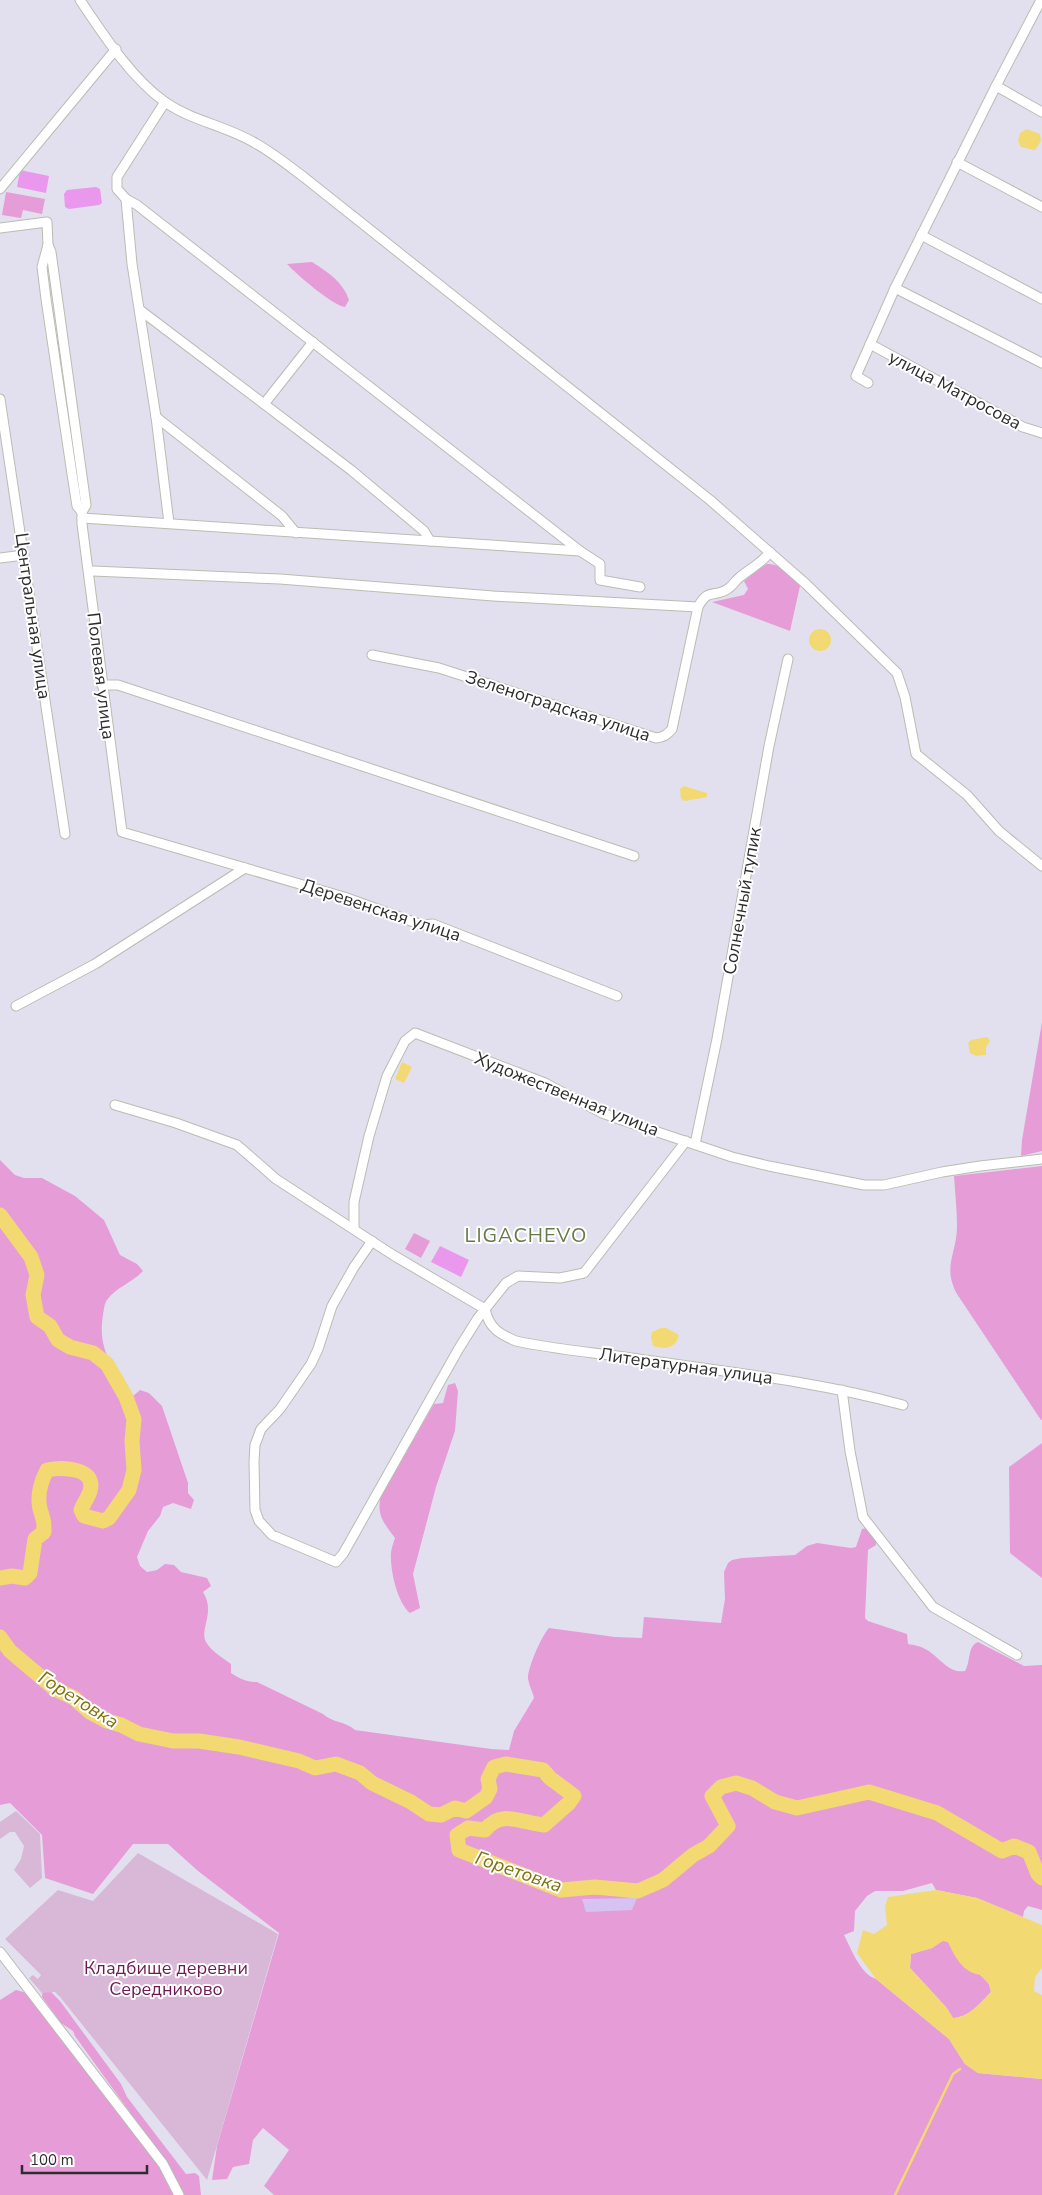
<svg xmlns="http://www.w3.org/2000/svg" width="1042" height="2195" font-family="'Nunito Sans',sans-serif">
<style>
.green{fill:#e69cd7}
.sand{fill:#d6c3f4}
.cemetery{fill:#d9b7d7}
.pitch{fill:#ea98ed}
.water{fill:#f2d972;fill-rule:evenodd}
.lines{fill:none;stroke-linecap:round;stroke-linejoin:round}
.stream{stroke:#f2d972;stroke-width:2.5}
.river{stroke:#f2d972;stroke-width:15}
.minor-casing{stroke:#b9bdb0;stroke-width:11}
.minor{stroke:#fff;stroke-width:9}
.labels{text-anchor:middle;stroke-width:4;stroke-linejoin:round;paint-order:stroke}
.street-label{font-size:18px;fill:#2d2d2d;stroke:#fff}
.park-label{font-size:18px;fill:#6e1a52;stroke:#fff}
.water-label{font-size:19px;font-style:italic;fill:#7f720c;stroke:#fff}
.quarter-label{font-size:20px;letter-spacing:1px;fill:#687a49;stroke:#fff}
</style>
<rect width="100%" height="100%" fill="#e2e0ef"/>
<g class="green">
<path d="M 6,192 L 45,199 L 42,214 L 23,210 L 21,218 L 2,215 Z"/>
<path d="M 312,262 C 328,272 343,282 349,300 L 345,307 C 333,306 296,274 287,264 Z"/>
<path d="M 767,564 C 779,563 796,576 800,586 L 790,631 L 712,602 L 744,595 L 748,589 L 744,581 C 751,575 759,569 767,564 Z"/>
<path d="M 1042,1022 L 1042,1151 L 1021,1156 L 1022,1140 Z"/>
<path d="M 0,1160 L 15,1175 L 24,1178 L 42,1178 L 75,1196 L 104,1220 L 120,1255 L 137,1264 L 143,1271 C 132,1283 116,1287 107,1300 C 104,1304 104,1310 103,1315 C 97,1352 114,1368 133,1396 L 140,1390 L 149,1393 L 162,1406 L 188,1483 L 188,1493 L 194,1500 L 191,1509 L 173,1503 L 163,1507 L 160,1516 L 148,1531 L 137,1557 L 140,1566 L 147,1572 L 157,1570 L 165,1564 L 174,1565 L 181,1572 L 207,1578 L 211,1586 L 203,1592 C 216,1612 199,1630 206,1642 C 211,1651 223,1658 231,1664 L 231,1673 C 240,1679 246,1682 257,1682 L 323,1714 C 333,1723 345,1721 355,1730 L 491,1749 L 509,1750 L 514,1731 L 534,1698 C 533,1692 529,1686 528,1679 C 527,1669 542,1635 549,1628 L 615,1637 L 642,1638 L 644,1617 L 721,1623 L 725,1599 L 724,1572 L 728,1563 L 732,1560 L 742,1558 L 795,1555 L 807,1546 L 817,1543 L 851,1548 L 856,1547 L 862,1529 L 867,1528 L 876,1539 L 876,1545 L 868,1550 L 865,1618 L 868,1621 L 907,1634 L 908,1644 C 914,1645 921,1646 927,1650 C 939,1657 949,1674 965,1671 C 971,1662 967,1646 978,1642 L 1024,1666 L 1042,1665 L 1042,1910 L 1028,1906 L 1024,1911 L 1023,1917 L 977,1898 L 936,1890 L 932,1883 L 903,1891 L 875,1891 L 867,1896 L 855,1911 L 854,1931 L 844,1935 C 851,1948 860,1974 876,1979 L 949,2039 L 965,2064 L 978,2073 L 1042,2079 L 1042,2195 L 274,2195 L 264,2186 L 289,2150 L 263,2128 L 253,2140 L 249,2164 L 233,2167 L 227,2179 L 212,2180 L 217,2146 L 279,1933 L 198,1871 L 168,1844 L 133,1844 L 93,1894 L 45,1878 L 42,1835 L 10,1803 L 0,1805 Z"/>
<path d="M 1042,1166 L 1042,1420 L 1041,1420 L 957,1294 C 942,1266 957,1254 957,1226 C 957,1210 955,1192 954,1176 Z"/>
<path d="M 414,1233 L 430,1241 L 421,1258 L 405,1249 Z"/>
<path d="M 455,1383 L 458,1391 L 455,1431 L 436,1487 L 413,1574 L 420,1608 L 410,1613 C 398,1603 391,1574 391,1558 C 390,1552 393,1544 395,1538 C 384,1523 376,1515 381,1495 L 434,1404 L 443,1403 L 448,1385 Z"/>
<path d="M 1042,1443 L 1042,1578 L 1010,1553 L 1009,1467 Z"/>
<path d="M 943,1940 L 948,1942 L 989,1984 L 991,1992 C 980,2003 970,2017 953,2018 L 946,2007 L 910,1968 L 911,1954 L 932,1948 Z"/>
<path d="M 43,1989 L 50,1991 L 60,2001 L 121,2084 L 127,2097 L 186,2174 L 195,2173 L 199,2176 L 201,2195 L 184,2195 L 170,2168 L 75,2036 L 73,2031 L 61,2023 L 42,1997 Z"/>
<path d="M 16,1990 L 27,1993 L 166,2175 L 173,2195 L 0,2195 L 0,2000 Z"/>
</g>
<path class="sand" d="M 637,1898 L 632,1910 L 586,1912 L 582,1899 Z"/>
<g class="cemetery">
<path d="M 16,1811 L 40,1834 L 42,1878 L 30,1888 L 14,1870 L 21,1859 L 24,1846 L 15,1832 L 10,1832 L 0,1839 L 0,1822 Z"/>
<path d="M 138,1853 L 278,1934 L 207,2180 L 60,1997 L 55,1992 L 42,1993 L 29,1978 L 33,1975 L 38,1979 L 41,1975 L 5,1939 L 58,1890 L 93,1901 Z"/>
</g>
<g class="pitch">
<path d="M 20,170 L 49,176 L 46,193 L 17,187 Z"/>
<path d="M 96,187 L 100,189 L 102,203 L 99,205 L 69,209 L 65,207 L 64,194 L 67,190 Z"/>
<path d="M 440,1246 L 469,1260 L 461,1277 L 431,1262 Z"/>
</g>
<g class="water">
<path d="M 1027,129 L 1040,134 L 1041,141 L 1035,150 L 1021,147 L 1018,141 L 1020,133 Z"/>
<circle cx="820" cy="640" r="11"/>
<path d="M 684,786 L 707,793 L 707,797 L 685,801 L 681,799 L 680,789 Z"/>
<path d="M 987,1037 L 990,1041 L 986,1047 L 986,1055 L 976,1056 L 970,1053 L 968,1043 L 971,1040 Z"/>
<path d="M 402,1062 L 412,1067 L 404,1083 L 395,1079 Z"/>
<path d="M 661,1328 L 666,1328 L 679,1335 C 676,1348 665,1350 653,1346 L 651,1337 L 652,1332 Z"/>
<path d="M 936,1890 L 977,1898 L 1042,1925 L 1042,1968 L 1035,1977 L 1034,1991 L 1042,1995 L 1042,2079 L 978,2073 L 965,2064 L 949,2039 L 876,1979 L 857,1953 L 863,1930 L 874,1934 L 887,1925 L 885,1906 L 888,1897 ZM 943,1941 L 948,1942 C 955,1957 963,1973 981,1975 L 989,1984 L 991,1992 C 980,2003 970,2017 953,2018 L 946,2007 L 910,1968 L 911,1954 L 932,1948 Z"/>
</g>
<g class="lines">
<path class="stream" d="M 895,2195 L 953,2074 L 960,2069"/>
<g class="river">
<path d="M 0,1215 L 31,1257 L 37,1275 L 33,1295 L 37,1317 L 50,1326 L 58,1340 L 70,1347 L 93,1353 L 107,1364 L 126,1397 L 134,1419 L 132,1441 L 134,1470 L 129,1490 L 109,1518 L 103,1521 L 84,1516 L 81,1510 C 83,1504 88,1498 90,1491 C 97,1467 61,1467 47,1470 C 41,1481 37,1496 40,1509 C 43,1519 44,1519 44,1532 L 35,1539 L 30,1573 L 25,1578 L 12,1576 L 0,1578"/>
<path d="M 0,1637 L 10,1651 L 55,1689 L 74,1698 L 90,1712 L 107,1721 L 121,1725 L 139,1734 L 173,1741 L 199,1741 L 239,1747 L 299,1761 L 315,1768 L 336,1764 L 360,1773 L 372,1783 L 411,1802 L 429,1814 L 441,1815 L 455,1808 L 466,1811 L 486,1797 L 490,1789 L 488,1779 L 494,1767 L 506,1764 L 543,1770 L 550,1778 L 574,1796 L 569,1803 L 544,1825 C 522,1823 501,1809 485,1830 L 468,1828 L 457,1835 L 459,1850 L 561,1890 L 595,1887 L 638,1891 L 663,1880 L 693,1855 L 709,1846 L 728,1826 L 712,1796 L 721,1787 L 736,1783 L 752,1788 L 775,1802 L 797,1808 L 869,1792 L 937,1813 L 1002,1851 L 1014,1846 L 1029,1852 L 1038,1874 L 1042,1878"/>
</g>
<g class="minor-casing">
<g id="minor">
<path d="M 80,0 C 103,34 131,78 165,102 C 192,121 227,126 255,143 C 273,153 289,166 305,178 L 710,500 L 806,584 L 897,673 L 905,697 L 916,754 L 967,795 L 999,831 L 1042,866"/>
<path d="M 996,86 L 1041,0"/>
<path d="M 165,102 L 117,177 L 117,189 L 126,199 L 132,264 L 156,417 L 169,523"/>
<path d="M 957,162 L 1042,207"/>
<path d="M 0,189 L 116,49"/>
<path d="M 126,199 L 137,205 L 580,551"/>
<path d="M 0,228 L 47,222 L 48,245 L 51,252 L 86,505 L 82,512 L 82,524 L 122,832 L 344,897 L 422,925 L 433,924 L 617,996"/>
<path d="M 921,235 L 1042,299"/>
<path d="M 48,245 L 42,267 L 46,299 L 72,474 L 77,506 L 82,512"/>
<path d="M 895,288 L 1042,363"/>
<path d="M 140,310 L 351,470 L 424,531 L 430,541"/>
<path d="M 870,344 L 1023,427 L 1042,433"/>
<path d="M 868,383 L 856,376 L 895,288 L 996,86 L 1042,112"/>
<path d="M 0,399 L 65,834"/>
<path d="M 264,404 L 313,342"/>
<path d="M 156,417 L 282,516 L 296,533"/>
<path d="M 82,518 L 580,551 L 600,564 L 600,580 L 640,587"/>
<path d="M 0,558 L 24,555"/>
<path d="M 93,571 L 280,579 L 493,596 L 698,607"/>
<path d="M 372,655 L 439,668 L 656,738 C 664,737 667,735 672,729 L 698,607 C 709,586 715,599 729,588 C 733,585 736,580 740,577 C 751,568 762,563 770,552"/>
<path d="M 102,685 L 118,685 L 634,856"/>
<path d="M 16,1006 L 95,964 L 245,868"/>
<path d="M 115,1105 L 176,1123 L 237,1145 L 276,1179 L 393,1255 L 485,1309 C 489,1328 499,1334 516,1341 C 552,1349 589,1352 625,1357 C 718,1371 812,1380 903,1405"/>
<path d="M 695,1144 L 717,1039 L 769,746 L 788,659"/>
<path d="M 354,1228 L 354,1202 L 369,1136 L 387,1076 L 405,1041 L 415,1033 L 545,1083 L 602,1113 L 622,1120 L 732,1157 L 769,1166 L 864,1185 L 884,1185 L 942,1172 L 980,1166 L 1042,1159"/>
<path d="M 372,1241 L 354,1267 L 332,1306 L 318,1349 L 311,1364 L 280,1409 L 261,1429 L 255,1445 L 254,1461 L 255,1510 L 259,1521 L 272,1535 L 336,1562 L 343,1554 L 458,1350 L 478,1318 L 506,1283 L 518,1276 L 560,1278 L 584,1273 L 686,1141"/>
<path d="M 842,1390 L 850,1451 L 863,1517 L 933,1607 L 1017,1655"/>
<path d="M 0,1952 L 163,2164 L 179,2195"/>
</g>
</g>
<use href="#minor" class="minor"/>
</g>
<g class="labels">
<g class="street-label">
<text transform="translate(955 390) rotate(28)" y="6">улица Матросова</text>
<text transform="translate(33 616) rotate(82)" y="6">Центральная улица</text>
<text transform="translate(101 676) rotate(83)" y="6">Полевая улица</text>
<text transform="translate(558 706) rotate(18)" y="6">Зеленоградская улица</text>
<text transform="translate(742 901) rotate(-80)" y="6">Солнечный тупик</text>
<text transform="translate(381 910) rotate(18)" y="6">Деревенская улица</text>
<text transform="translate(567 1094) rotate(22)" y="6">Художественная улица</text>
<text transform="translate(686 1366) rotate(8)" y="6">Литературная улица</text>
</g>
<g class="park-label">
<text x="166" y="1974">Кладбище деревни<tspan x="166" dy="21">Середниково</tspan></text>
</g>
<g class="water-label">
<text transform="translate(79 1699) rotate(32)" y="7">Горетовка</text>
<text transform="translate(519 1871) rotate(19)" y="7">Горетовка</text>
</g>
<g class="quarter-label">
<text x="526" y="1242">LIGACHEVO</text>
</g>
</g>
<path d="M22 2165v8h125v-8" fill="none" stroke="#2d2d2d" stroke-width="2.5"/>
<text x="30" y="2165" font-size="15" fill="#2d2d2d" stroke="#ffffff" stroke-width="4" paint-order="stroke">100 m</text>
</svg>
